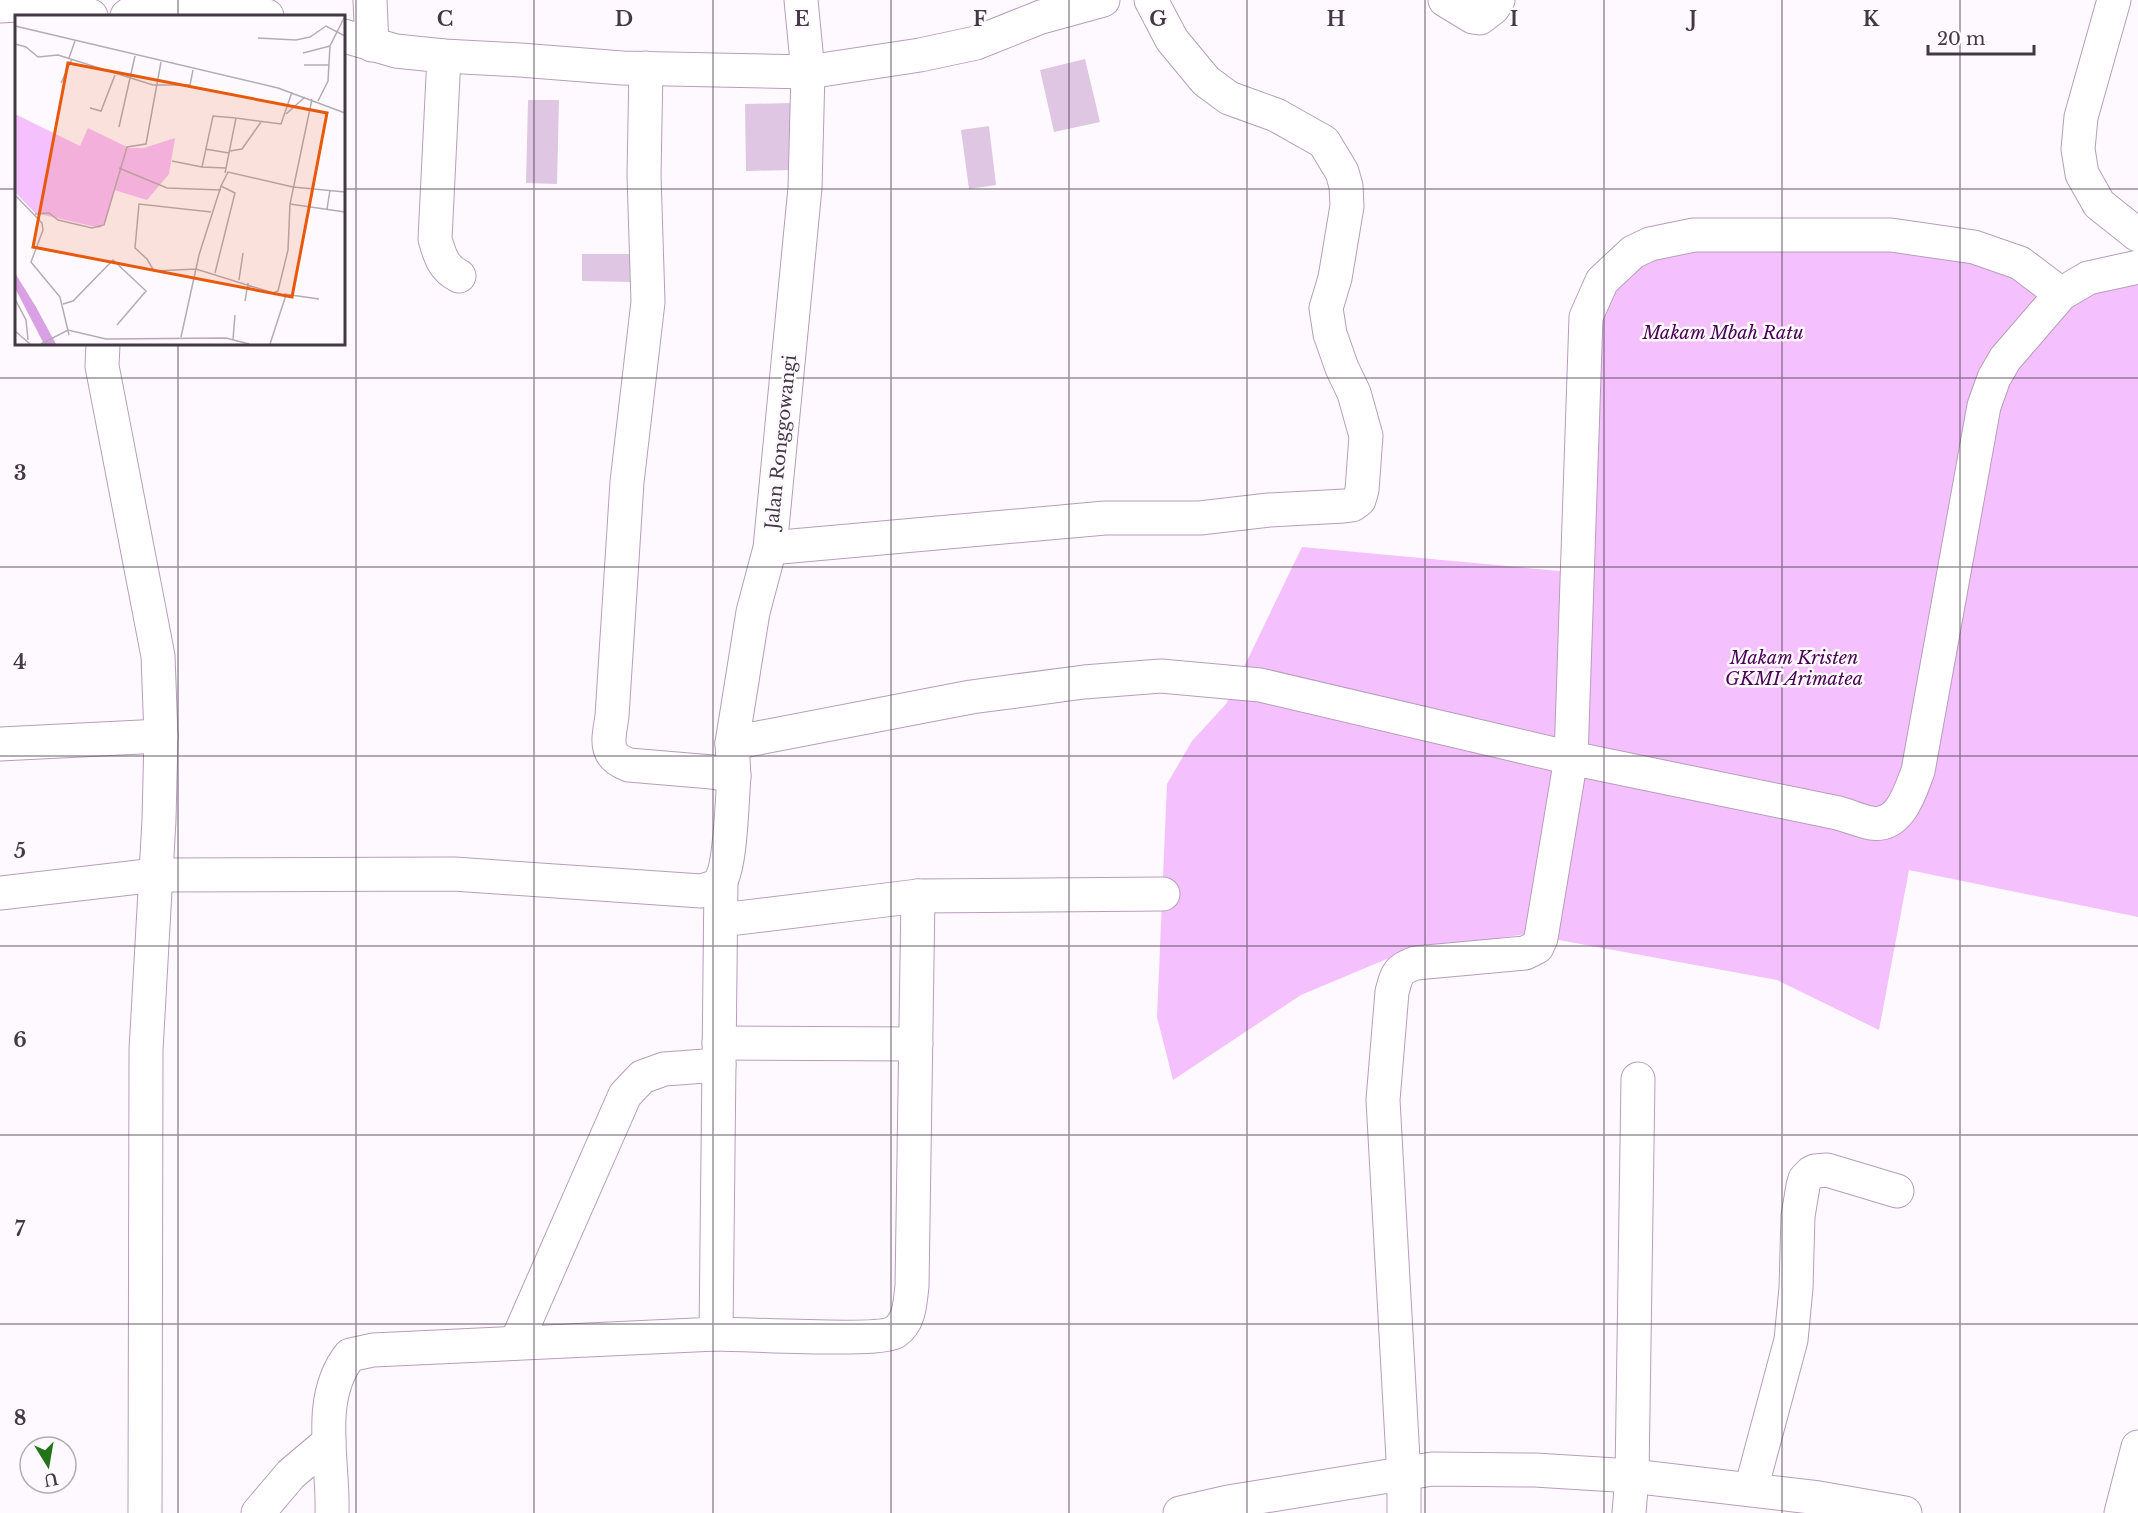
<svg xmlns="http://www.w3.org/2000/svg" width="2138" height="1513" font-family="'Libre Baskerville',serif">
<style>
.green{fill:#f5c0fe}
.building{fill:#dfc6e2}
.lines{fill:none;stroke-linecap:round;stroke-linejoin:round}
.minor-casing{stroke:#b69eba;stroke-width:35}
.minor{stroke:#fff;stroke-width:33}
.grid{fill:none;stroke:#433945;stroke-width:1.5;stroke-opacity:0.55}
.labels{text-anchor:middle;stroke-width:5;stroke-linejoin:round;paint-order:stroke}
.park-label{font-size:18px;font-style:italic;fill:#4a0055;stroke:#fef9ff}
.street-label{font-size:18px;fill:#433945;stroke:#fef9ff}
.inset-road{fill:none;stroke:#b3acb5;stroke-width:1.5}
.view{fill:#e8590c;fill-opacity:0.15;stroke:#e8590c;stroke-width:3}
.inset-edge{fill:none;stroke:#433945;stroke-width:3}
.grid-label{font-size:20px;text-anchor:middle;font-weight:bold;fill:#433945;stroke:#fef9ff;stroke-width:5;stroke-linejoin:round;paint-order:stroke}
</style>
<rect width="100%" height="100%" fill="#fef9ff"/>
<path class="green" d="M 1651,245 L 1973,252 L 2065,298 L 2138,275 L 2138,917 L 1909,870 L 1879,1030 L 1777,980 L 1526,934 L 1401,953 L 1301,995 L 1173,1080 L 1157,1017 L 1167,784 L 1192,741 L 1226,704 L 1302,547 L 1581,573 L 1591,318 Z"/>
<g class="building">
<path d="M 1085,59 L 1100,122 L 1054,132 L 1040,70 Z"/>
<path d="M 528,100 L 559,100 L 557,184 L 526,183 Z"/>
<path d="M 791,103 L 792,170 L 746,171 L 745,104 Z"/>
<path d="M 989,126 L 996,185 L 969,189 L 961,130 Z"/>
<path d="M 582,254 L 634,254 L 633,282 L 582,281 Z"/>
</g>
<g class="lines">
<g class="minor-casing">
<g id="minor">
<path d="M 370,0 L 372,45"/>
<path d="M 1445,0 L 1473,17 L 1480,18 L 1493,8 L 1498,0"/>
<path d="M 2114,0 L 2081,117 L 2078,149 L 2082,174 L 2099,204 L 2138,235"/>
<path d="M 0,6 L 51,3 L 91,16"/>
<path d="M 127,16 L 142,5 L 155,0 L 267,16"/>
<path d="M 344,36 L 396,51 L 444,56 L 520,60 L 622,68 L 808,72 L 920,55 L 976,43 L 1041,17 L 1103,0"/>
<path d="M 444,56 L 435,239 C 440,256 443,268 459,276"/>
<path d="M 646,68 L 644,175 L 648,302 L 627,482 L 612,716 C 609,739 602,755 629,765 L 712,772 L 734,776 L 732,743 L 753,612 L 770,548 L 805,188 L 808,72 L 801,0"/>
<path d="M 103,344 L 102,366 L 158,656 L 161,736 L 159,820 L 146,1050 L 145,1513"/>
<path d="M 770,548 L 1105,518 L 1200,518 L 1269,510 L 1344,506 L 1352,505 L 1359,500 L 1362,490 L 1366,436 L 1354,393 L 1342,368 L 1330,334 L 1326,308 L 1335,278 L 1347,206 L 1346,186 L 1342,172 L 1324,142 L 1276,115 L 1229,98 L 1206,81 L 1172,40 L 1151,0"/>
<path d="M 732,743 L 971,697 L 1084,682 L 1161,676 L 1260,685 L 1571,758 L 1838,813 C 1849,816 1860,821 1871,823 C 1900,828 1910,792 1918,771 L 1984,406 L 1994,378 L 2005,359 L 2061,294 L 2088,278 L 2138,267"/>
<path d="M 0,744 L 161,736"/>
<path d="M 0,893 L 156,875 L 454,874 L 701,891 C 709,889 717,887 721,880 C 731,863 732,798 734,776"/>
<path d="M 918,896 L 1163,894"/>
<path d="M 719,1043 L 916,1044"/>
<path d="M 716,1334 C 744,1334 879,1342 895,1332 C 910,1322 910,1302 912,1286 L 918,896 L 721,920"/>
<path d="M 516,1343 L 625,1095 L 642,1077 L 664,1069 L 719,1065"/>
<path d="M 1751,1489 L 1791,1340 L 1796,1288 L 1798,1216 L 1803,1186 L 1805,1179 L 1811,1173 L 1815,1171 L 1827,1170 L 1897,1191"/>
<path d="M 258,1513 L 291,1474 L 329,1442"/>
<path d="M 332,1513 C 334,1462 315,1399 350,1355 L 373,1350 L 716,1334 L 721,881"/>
<path d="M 1180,1513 L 1228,1502 L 1432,1469 L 1535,1470 L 1632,1476 L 1819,1498 L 1905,1513"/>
<path d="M 1404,1513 L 1404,1477 L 1383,1100 L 1392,992 C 1397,973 1398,969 1416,963 L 1525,953 L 1537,947 L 1541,938 L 1571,758 L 1586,317 L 1602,281 L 1633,252 L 1650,244 L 1694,235 L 1891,235 L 1974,247 L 2020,263 L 2061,294"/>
<path d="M 1629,1513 L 1632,1476 L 1638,1079"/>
<path d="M 2121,1513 L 2138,1447"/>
</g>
</g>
<use href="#minor" class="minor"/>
</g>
<path class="grid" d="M 178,0 L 178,16M 356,0 L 356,1513M 534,0 L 534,1513M 713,0 L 713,1513M 891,0 L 891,1513M 1069,0 L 1069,1513M 1247,0 L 1247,1513M 1425,0 L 1425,1513M 1604,0 L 1604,1513M 1782,0 L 1782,1513M 1960,0 L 1960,1513M 0,189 L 16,189M 344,189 L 2138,189M 178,344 L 178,1513M 0,378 L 2138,378M 0,567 L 2138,567M 0,756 L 2138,756M 0,946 L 2138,946M 0,1135 L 2138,1135M 0,1324 L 2138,1324"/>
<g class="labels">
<g class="park-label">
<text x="1723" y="339">Makam Mbah Ratu</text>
<text x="1794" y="664">Makam Kristen<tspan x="1794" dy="21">GKMI Arimatea</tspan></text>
</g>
<g class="street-label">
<text transform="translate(781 442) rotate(-84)" y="6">Jalan Ronggowangi</text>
</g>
</g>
<g transform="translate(15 15)">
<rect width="330" height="330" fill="#fef9ff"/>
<path d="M 0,99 L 65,131 L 73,113 L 114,133 L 129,133 L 160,123 L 154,159 L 132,185 L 99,175 L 91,206 L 85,213 L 20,198 L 0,177 Z" fill="#f5c0fe"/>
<path d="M 0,258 L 21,292 L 41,329 L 29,329 L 0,273 Z" fill="#daa0e4"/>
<path class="inset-road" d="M 0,11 L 263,73 L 330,98M 243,23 L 281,25 L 295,22 L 311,11 L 330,21M 0,29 L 11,32 L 23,42 L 43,40 L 138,70 L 175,70 L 178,55M 288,38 L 315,31M 54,43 L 60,26M 289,50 L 314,50M 46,68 L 57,44M 303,86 L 313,66 L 315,31 L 330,1M 75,93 L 86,96 L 100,60M 271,99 L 290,82M 104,112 L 120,41M 190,134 L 214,138M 215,136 L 227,134 L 246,107M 157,146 L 187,152M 104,153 L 152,173 L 206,175M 211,153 L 187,152 L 198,101 L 221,103M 210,158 L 221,103 L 266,109 L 277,77M 206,171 L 213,157 L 278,172 L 330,177M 0,180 L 27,208 L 28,215 L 16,247 L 45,282 L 54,320M 275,189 L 330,197M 312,194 L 315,175M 196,197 L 124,189 L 120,233 L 132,244 L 139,256 L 181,254 L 258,278 L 263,276 L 273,235 L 275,189 L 297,84M 20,199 L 34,198 L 43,205 L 77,213 L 89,210 L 112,132 L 131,129 L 146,47M 224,265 L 228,238M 269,279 L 304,284M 0,284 L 11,305 L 13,325M 230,286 L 233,268M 48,289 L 58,286 L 98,245 L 131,276 L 102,310M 0,316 L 15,329M 166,322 L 184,240 L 206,171 L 220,178 L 200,258M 218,324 L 220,300M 26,329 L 53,315 L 91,324 L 211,323 L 234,329M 255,329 L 271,280"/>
<path class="view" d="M 53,48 L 312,98 L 277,282 L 18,232 Z"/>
<rect width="330" height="330" class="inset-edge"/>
</g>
<g class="grid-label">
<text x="445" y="26">C</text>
<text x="624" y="26">D</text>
<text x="802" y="26">E</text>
<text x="980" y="26">F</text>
<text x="1158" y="26">G</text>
<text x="1336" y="26">H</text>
<text x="1514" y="26">I</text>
<text x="1693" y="26">J</text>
<text x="1871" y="26">K</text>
<text x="20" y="480">3</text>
<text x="20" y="669">4</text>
<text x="20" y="858">5</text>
<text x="20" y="1047">6</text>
<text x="20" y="1236">7</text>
<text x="20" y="1425">8</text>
</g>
<g transform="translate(48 1465) rotate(169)"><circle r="28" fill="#fef9ff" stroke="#b3acb5" stroke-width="1.5"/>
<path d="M0-4.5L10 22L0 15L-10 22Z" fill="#23731b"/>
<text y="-9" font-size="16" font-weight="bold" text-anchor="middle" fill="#433945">U</text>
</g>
<path d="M1928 45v9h106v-9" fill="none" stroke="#433945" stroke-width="3"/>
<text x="1937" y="45" font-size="18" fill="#433945" stroke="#fef9ff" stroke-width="4.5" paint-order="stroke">20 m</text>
</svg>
